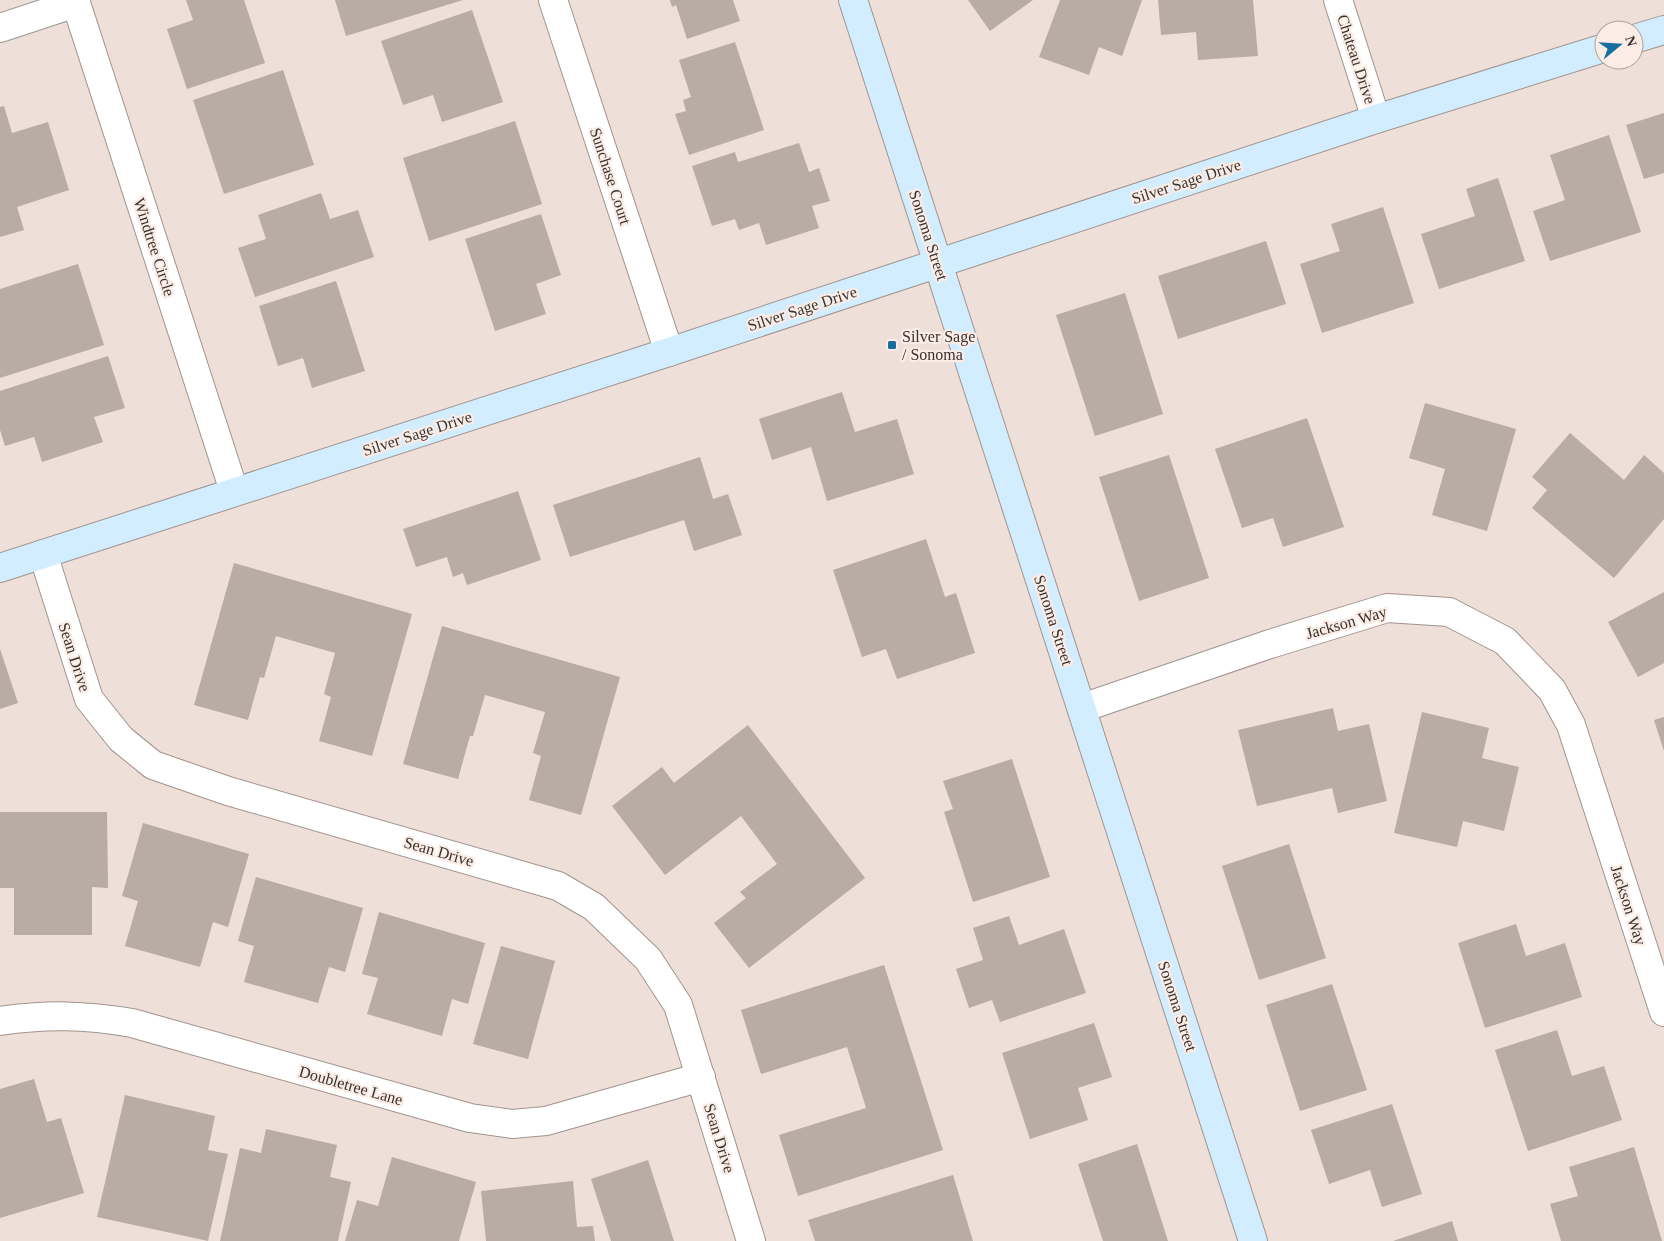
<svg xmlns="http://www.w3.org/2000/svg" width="1664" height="1241" font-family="Georgia,serif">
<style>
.building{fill:#b9aca4}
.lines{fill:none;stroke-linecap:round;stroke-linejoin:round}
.street-casing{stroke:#a1948d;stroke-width:30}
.secondary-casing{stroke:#a1948d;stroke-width:30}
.street{stroke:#fff;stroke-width:28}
.secondary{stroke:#d1edff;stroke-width:28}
.poi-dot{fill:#166f9e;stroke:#fbece5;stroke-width:2}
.labels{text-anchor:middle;stroke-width:4.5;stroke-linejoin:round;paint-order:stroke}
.street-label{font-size:16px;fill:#383330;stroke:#fbece5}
.poi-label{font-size:16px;fill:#383330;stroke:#fbece5;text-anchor:start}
</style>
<rect width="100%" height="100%" fill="#eedfd8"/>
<g class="building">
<path d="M 186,0 L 244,0 L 265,63 L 187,89 L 167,29 L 193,20 Z"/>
<path d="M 335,0 L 463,0 L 346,36 Z"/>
<path d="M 670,0 L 733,0 L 740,21 L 687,39 L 676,5 L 672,7 Z"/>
<path d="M 968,0 L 1033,0 L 990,31 Z"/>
<path d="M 1060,0 L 1142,0 L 1122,56 L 1099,47 L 1089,75 L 1039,57 Z"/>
<path d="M 1158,0 L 1253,0 L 1258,56 L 1198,60 L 1196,32 L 1161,35 Z"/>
<path d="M 472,10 L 503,102 L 442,122 L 433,95 L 403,105 L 381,41 Z"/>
<path d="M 735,42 L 764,130 L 689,155 L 675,114 L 686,111 L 683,100 L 691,97 L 679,60 Z"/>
<path d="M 283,70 L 314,165 L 224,194 L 193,100 Z"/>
<path d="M 4,106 L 12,133 L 48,122 L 69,190 L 17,207 L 24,230 L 0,237 L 0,107 Z"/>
<path d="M 1664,113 L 1664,173 L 1644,179 L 1626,125 Z"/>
<path d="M 515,121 L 542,204 L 429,241 L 403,158 Z"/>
<path d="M 1609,135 L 1641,232 L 1550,261 L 1533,211 L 1565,200 L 1550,155 Z"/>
<path d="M 799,143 L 809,172 L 819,168 L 830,201 L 812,206 L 819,228 L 766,245 L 759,223 L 739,230 L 735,219 L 712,226 L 692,166 L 735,152 L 738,162 Z"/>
<path d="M 1498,178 L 1525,261 L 1439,289 L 1421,234 L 1475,216 L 1466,189 Z"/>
<path d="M 321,193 L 330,219 L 358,210 L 374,257 L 255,297 L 238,248 L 266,239 L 258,215 Z"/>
<path d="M 1383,207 L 1414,303 L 1322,333 L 1300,264 L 1340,251 L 1331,224 Z"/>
<path d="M 541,214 L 561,275 L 536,284 L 546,314 L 495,331 L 465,239 Z"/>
<path d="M 1266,241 L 1286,304 L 1178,339 L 1158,276 Z"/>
<path d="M 78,264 L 104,345 L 0,378 L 0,289 Z"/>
<path d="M 336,281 L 365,371 L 312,388 L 303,358 L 278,366 L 259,306 Z"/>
<path d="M 1125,293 L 1163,414 L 1095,436 L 1056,315 Z"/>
<path d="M 108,356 L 125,408 L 94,417 L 103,442 L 42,462 L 34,437 L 5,446 L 0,430 L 0,391 Z"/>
<path d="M 842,392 L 855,432 L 897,419 L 914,474 L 827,501 L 811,447 L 772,460 L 759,419 Z"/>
<path d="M 1425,403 L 1516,429 L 1487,531 L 1432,515 L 1445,469 L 1409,458 Z"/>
<path d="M 1307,418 L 1344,527 L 1283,547 L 1273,518 L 1242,528 L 1215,449 Z"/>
<path d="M 1570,433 L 1624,480 L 1644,455 L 1664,473 L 1664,519 L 1614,578 L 1532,508 L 1547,490 L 1532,477 Z"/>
<path d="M 1169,455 L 1209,578 L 1139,601 L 1099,477 Z"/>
<path d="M 700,457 L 713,499 L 728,494 L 742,535 L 694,551 L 684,520 L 570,557 L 553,505 Z"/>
<path d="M 518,491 L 541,560 L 467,585 L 463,573 L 453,577 L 447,557 L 416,567 L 403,529 Z"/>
<path d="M 926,539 L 945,597 L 956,593 L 975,653 L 897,679 L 886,649 L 862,657 L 833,570 Z"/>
<path d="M 234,563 L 412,614 L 372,756 L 319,741 L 331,697 L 324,694 L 335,653 L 276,636 L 264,678 L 260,677 L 248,720 L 194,705 Z"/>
<path d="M 1664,592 L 1664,663 L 1638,677 L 1608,622 Z"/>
<path d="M 442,626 L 620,677 L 581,815 L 529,800 L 541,756 L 533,753 L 545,712 L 485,695 L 473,736 L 470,736 L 458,779 L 403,764 Z"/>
<path d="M 0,649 L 18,703 L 0,709 Z"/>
<path d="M 1333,708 L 1338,731 L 1369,724 L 1387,801 L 1338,813 L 1332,788 L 1257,806 L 1238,730 Z"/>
<path d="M 1422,712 L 1489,728 L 1482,758 L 1519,767 L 1504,831 L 1463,821 L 1457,847 L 1394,833 Z"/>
<path d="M 1664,717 L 1664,751 L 1654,720 Z"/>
<path d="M 748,725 L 865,878 L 749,968 L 714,923 L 746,898 L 740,892 L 777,864 L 741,816 L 665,875 L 612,806 L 662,767 L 674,783 Z"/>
<path d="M 1012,759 L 1050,877 L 973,902 L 944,812 L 953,809 L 943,781 Z"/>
<path d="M 0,812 L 107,812 L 108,888 L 92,887 L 92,935 L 14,935 L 14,888 L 0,888 Z"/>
<path d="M 143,823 L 249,854 L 228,927 L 213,922 L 200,967 L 125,946 L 138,901 L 122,896 Z"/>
<path d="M 1289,844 L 1326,958 L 1259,980 L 1222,866 Z"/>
<path d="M 256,877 L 363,908 L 345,972 L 329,967 L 318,1003 L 244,982 L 254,946 L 238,941 Z"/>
<path d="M 379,912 L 485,943 L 468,1004 L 452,999 L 442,1036 L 367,1014 L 378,978 L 362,974 Z"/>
<path d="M 1009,916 L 1019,945 L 1064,929 L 1086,993 L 1000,1022 L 992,1000 L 969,1008 L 956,969 L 983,960 L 973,928 Z"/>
<path d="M 1516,924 L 1526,956 L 1565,943 L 1582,997 L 1485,1028 L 1458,943 Z"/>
<path d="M 501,946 L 555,961 L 528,1059 L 473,1044 Z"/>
<path d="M 884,965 L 943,1150 L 798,1196 L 779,1135 L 866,1108 L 847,1047 L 761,1074 L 741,1010 Z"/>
<path d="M 1332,984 L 1367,1090 L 1300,1111 L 1266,1005 Z"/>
<path d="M 1094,1023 L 1112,1077 L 1078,1088 L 1088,1120 L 1030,1139 L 1002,1053 Z"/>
<path d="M 1557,1030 L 1572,1076 L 1604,1066 L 1622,1120 L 1528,1151 L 1495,1050 Z"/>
<path d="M 34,1079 L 47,1122 L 61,1118 L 84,1193 L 0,1218 L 0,1089 Z"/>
<path d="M 125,1095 L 215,1116 L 208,1150 L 228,1154 L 208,1241 L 97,1217 Z"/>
<path d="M 1392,1104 L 1422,1194 L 1382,1207 L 1370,1170 L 1329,1184 L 1311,1130 Z"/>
<path d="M 266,1129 L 337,1145 L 330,1177 L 351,1182 L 338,1241 L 220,1241 L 240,1148 L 261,1153 Z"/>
<path d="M 1137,1144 L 1168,1241 L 1103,1241 L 1078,1164 Z"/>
<path d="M 1634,1147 L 1662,1241 L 1561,1241 L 1550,1204 L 1578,1196 L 1569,1167 Z"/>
<path d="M 392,1157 L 476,1182 L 459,1241 L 345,1241 L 357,1200 L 378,1206 Z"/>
<path d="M 648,1160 L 674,1241 L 611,1241 L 591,1179 Z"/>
<path d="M 953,1175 L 973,1241 L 815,1241 L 808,1220 Z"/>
<path d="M 573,1181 L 577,1227 L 593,1226 L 595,1241 L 486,1241 L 481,1191 Z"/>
<path d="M 1452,1221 L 1458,1241 L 1393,1241 Z"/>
</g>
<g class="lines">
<g class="street-casing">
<g id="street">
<path d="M 553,0 L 669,352"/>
<path d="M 1338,0 L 1376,119"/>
<path d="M 76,3 L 234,491"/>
<path d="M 0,28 L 76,3 L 75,0"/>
<path d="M 43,554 L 89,699 L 121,739 L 153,765 L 228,791 L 558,886 L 594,907 L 648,959 L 678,1005 L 751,1241"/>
<path d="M 1082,708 L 1270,644 L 1387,608 L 1449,612 L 1505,641 L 1552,690 L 1571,725 L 1664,1012"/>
<path d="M 0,1021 C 47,1014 85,1015 132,1023 L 470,1118 L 512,1124 L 546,1121 L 701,1077"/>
</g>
</g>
<g class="secondary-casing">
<g id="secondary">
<path d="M 853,0 L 1253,1241"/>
<path d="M 1634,39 L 1664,30"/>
<path d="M 0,568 L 669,352 L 1376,119 L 1604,48"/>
</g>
</g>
<use href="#street" class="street"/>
<use href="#secondary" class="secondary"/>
</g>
<rect class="poi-dot" x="887" y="340" width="10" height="10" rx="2.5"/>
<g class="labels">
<g class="street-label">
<text transform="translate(1357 59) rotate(72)" y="6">Chateau Drive</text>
<text transform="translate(611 176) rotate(72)" y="6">Sunchase Court</text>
<text transform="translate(1186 181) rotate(-18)" y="6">Silver Sage Drive</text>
<text transform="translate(929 235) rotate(72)" y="6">Sonoma Street</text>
<text transform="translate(155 247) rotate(72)" y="6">Windtree Circle</text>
<text transform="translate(802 308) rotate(-18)" y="6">Silver Sage Drive</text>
<text transform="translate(417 433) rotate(-18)" y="6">Silver Sage Drive</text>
<text transform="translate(1054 620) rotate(72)" y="6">Sonoma Street</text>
<text transform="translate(1346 622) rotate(-16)" y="6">Jackson Way</text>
<text transform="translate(75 657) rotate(72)" y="6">Sean Drive</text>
<text transform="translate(439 851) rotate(16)" y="6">Sean Drive</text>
<text transform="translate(1629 905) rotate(72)" y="6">Jackson Way</text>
<text transform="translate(1178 1006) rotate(72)" y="6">Sonoma Street</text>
<text transform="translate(351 1085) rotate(16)" y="6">Doubletree Lane</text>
<text transform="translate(720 1138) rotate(73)" y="6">Sean Drive</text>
</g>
<g class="poi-label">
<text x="902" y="342">Silver Sage<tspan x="902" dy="18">/ Sonoma</tspan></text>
</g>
</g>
<g transform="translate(1619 45) rotate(72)"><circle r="24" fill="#fbece5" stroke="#ada29d"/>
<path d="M0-4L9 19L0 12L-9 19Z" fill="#166f9e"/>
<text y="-8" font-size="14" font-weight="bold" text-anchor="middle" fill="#383330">N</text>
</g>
</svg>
